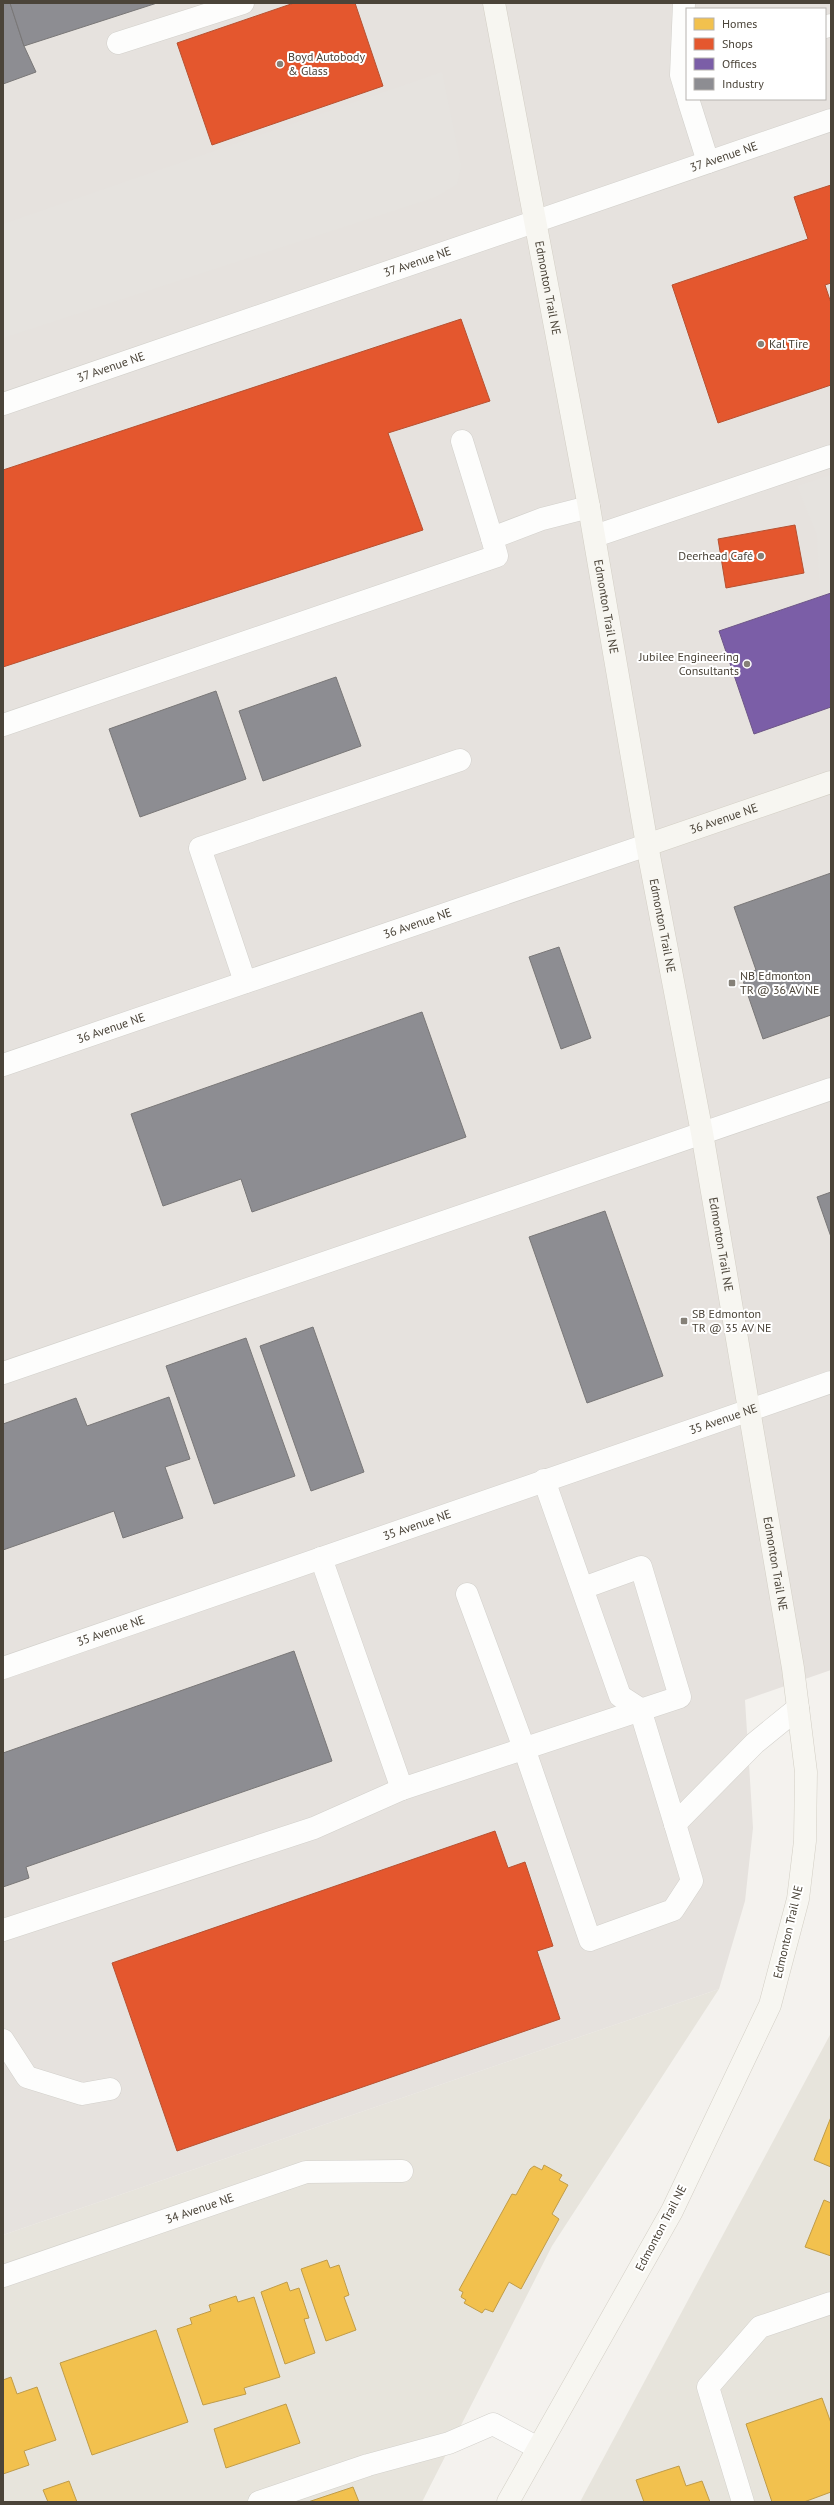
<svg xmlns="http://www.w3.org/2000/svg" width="834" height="2505" font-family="'PT Sans',sans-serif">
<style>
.residential{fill:#e7e4dc}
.industrial{fill:#e6e2de;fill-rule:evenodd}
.parking{fill:#e6e3df}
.homes{fill:#f2c14e;stroke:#c09c48}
.shops{fill:#e4572e;stroke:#b65131}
.offices{fill:#7b5ea7;stroke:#6d5686}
.industry{fill:#8d8d92;stroke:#797777}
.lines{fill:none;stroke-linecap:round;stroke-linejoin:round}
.lane-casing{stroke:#d2d0cb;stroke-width:23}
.street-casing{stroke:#d2d0cb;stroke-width:23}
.secondary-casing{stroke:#d3cfc5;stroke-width:23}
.lane{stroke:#fdfdfc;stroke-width:22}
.street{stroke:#fdfdfc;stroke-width:22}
.secondary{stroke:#f7f6f1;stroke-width:22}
.poi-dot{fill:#868178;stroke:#fff;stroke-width:1.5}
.labels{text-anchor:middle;stroke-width:4;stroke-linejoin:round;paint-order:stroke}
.poi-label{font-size:12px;fill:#4b4439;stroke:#fff;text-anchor:start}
.street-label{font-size:12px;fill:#4b4439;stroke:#fff}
</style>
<rect width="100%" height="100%" fill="#f4f2ee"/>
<g class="residential">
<path d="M 719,1989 L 552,2246 L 422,2502 L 3,2502 L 3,2235 Z"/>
<path d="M 831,2033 L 831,2502 L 580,2502 Z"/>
</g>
<path class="industrial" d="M 3,3 L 831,3 L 831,1670 L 745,1700 L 753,1828 L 745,1901 L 719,1989 L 3,2235 ZM 687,9 L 825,9 L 825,99 L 687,99 Z"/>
<g class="parking">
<path d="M 442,72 L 461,166 L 457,184 L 436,197 L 3,338 L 3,224 Z"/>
<path d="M 831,475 L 831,593 L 820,597 L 817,536 L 797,486 Z"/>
</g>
<g class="homes">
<path d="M 831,2117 L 831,2167 L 814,2160 Z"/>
<path d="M 544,2165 L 562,2175 L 559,2180 L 568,2185 L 552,2214 L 559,2219 L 521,2289 L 509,2282 L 493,2312 L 485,2309 L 482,2313 L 464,2303 L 466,2300 L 461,2297 L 463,2292 L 459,2290 L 512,2194 L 516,2195 L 530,2169 L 534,2166 L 542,2170 Z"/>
<path d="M 824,2200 L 831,2203 L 831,2256 L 805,2247 Z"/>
<path d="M 327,2260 L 330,2268 L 339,2265 L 349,2295 L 344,2297 L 356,2330 L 326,2341 L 301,2269 Z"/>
<path d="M 287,2282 L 290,2291 L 299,2288 L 309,2318 L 304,2319 L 315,2353 L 285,2364 L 261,2292 Z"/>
<path d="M 236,2296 L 238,2302 L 254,2297 L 280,2377 L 244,2388 L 246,2394 L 203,2405 L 177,2329 L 192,2324 L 190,2318 L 211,2311 L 209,2305 Z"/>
<path d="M 156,2330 L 188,2422 L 92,2455 L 60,2363 Z"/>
<path d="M 11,2377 L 17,2394 L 37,2387 L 56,2440 L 24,2451 L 29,2465 L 3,2474 L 3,2380 Z"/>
<path d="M 822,2398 L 831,2423 L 831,2492 L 804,2502 L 772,2502 L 746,2424 Z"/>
<path d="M 286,2404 L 300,2443 L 226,2468 L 214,2429 Z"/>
<path d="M 679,2466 L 686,2486 L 702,2481 L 710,2502 L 644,2502 L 636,2480 Z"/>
<path d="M 69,2481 L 77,2502 L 48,2502 L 43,2490 Z"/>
<path d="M 353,2487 L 359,2502 L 308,2502 Z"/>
</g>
<g class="shops">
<path d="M 294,3 L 355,3 L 383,86 L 212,145 L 177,43 Z"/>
<path d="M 831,185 L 831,283 L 825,285 L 831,303 L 831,385 L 718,423 L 672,285 L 808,239 L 794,197 Z"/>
<path d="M 461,319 L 490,401 L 388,433 L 423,530 L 3,667 L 3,470 Z"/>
<path d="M 795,525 L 804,573 L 726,588 L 718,539 Z"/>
<path d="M 495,1831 L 508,1868 L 525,1862 L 553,1946 L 537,1951 L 560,2019 L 177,2151 L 112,1963 Z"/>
</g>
<path class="offices" d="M 831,593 L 831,707 L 754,734 L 719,631 Z"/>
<g class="industry">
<path d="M 3,3 L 10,3 L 24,46 L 36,72 L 3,84 Z"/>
<path d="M 10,3 L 157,3 L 24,46 Z"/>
<path d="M 336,677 L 361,746 L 263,781 L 239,711 Z"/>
<path d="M 216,691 L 246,779 L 140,817 L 109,729 Z"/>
<path d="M 831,873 L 831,1015 L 763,1039 L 741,975 L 756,970 L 734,907 Z"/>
<path d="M 559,947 L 591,1038 L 561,1049 L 529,957 Z"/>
<path d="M 422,1012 L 466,1137 L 252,1212 L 241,1179 L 163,1206 L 131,1114 Z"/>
<path d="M 831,1192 L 831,1237 L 817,1197 Z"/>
<path d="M 605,1211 L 663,1376 L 587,1403 L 529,1237 Z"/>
<path d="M 313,1327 L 364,1472 L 311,1491 L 260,1346 Z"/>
<path d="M 246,1338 L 295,1476 L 214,1504 L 166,1366 Z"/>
<path d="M 169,1397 L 190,1459 L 165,1467 L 183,1518 L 123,1538 L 114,1511 L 3,1550 L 3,1424 L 76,1398 L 87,1426 Z"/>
<path d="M 294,1651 L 332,1761 L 26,1867 L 29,1878 L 3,1887 L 3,1753 Z"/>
</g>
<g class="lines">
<g class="lane-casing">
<g id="lane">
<path d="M 684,3 L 681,75 L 687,95"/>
<path d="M 825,27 L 831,25"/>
<path d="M 118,43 L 243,3"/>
<path d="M 688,99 L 708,162"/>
<path d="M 462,441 L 492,538"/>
<path d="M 595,536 L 831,456"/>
<path d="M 3,725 L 497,556 L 492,538 L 542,519 L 589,507"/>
<path d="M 245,982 L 200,848 L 460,760"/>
<path d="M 3,1373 L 831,1089"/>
<path d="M 544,1480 L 620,1696 L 640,1709 L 675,1824 L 755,1743 L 798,1708"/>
<path d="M 321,1558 L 402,1789 L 680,1697 L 641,1567 L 583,1588"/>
<path d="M 467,1594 L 524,1748 L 590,1940 L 673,1910 L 692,1881 L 675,1824"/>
<path d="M 3,1930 L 314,1828 L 402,1789"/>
<path d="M 3,2040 L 27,2077 L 82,2094 L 110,2089"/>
<path d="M 259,2502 L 368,2465 L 449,2443 L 493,2424 L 538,2448"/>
<path d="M 743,2502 L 708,2387 L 760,2327 L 831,2303"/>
</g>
</g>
<g class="street-casing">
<g id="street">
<path id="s1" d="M 3,404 L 831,120"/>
<path id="s2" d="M 3,1065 L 647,845"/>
<path id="s3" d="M 3,1668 L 831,1382"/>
<path id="s4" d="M 3,2276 L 306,2172 L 402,2171"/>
</g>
</g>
<g class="secondary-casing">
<g id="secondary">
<path id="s5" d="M 494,3 L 589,507 L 647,845 L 702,1133 L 793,1668 L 806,1772 L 805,1841 L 798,1899 L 770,2005 L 672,2211 L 508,2502"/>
<path id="s6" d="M 647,845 L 831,782"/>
</g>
</g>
<use href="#lane" class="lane"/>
<use href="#street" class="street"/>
<use href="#secondary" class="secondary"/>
</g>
<g class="poi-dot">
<circle cx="280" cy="64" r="4"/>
<circle cx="761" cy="344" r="4"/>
<circle cx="761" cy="556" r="4"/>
<circle cx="747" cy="664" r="4"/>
<rect x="728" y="979" width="8" height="8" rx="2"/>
<rect x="680" y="1317" width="8" height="8" rx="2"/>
</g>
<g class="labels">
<g class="poi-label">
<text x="288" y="61">Boyd Autobody<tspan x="288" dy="14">&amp; Glass</tspan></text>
<text x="769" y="348">Kal Tire</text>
<text x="753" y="560" text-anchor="end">Deerhead Café</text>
<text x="739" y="661" text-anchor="end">Jubilee Engineering<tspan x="739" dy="14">Consultants</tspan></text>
<text x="740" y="980">NB Edmonton<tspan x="740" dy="14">TR @ 36 AV NE</tspan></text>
<text x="692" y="1318">SB Edmonton<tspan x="692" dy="14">TR @ 35 AV NE</tspan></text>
</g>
<g class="street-label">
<text dy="4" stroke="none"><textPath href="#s1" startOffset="762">37 Avenue NE</textPath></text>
<text dy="4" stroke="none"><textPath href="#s1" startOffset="438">37 Avenue NE</textPath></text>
<text dy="4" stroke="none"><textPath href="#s5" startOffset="290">Edmonton Trail NE</textPath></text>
<text dy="4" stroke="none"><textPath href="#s1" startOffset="114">37 Avenue NE</textPath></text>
<text dy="4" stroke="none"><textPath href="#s5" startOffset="614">Edmonton Trail NE</textPath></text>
<text dy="4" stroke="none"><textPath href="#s6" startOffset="81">36 Avenue NE</textPath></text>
<text dy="4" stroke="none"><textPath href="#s2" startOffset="438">36 Avenue NE</textPath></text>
<text dy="4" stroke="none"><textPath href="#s5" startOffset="938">Edmonton Trail NE</textPath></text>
<text dy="4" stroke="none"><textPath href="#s2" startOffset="114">36 Avenue NE</textPath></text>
<text dy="4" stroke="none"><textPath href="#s5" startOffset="1262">Edmonton Trail NE</textPath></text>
<text dy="4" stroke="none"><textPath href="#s3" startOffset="762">35 Avenue NE</textPath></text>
<text dy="4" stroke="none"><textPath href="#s3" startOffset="438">35 Avenue NE</textPath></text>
<text dy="4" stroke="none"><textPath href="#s5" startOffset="1586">Edmonton Trail NE</textPath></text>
<text dy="4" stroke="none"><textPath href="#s3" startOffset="114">35 Avenue NE</textPath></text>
<text transform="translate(788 1932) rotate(-77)" y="4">Edmonton Trail NE</text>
<text dy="4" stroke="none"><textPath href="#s4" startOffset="208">34 Avenue NE</textPath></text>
<text transform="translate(661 2228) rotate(-62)" y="4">Edmonton Trail NE</text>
</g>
</g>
<rect width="834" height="2505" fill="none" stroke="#4b4439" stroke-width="8"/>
<rect x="686" y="8" width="140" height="92" fill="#ffffff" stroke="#b7b4b0"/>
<rect x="694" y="18" width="20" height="12" fill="#f2c14e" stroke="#b7b4b0"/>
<text x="722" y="28" font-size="12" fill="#4b4439">Homes</text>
<rect x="694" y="38" width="20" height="12" fill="#e4572e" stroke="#b7b4b0"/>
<text x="722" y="48" font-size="12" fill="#4b4439">Shops</text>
<rect x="694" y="58" width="20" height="12" fill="#7b5ea7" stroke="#b7b4b0"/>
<text x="722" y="68" font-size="12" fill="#4b4439">Offices</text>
<rect x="694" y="78" width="20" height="12" fill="#8d8d92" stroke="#b7b4b0"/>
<text x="722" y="88" font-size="12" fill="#4b4439">Industry</text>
</svg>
